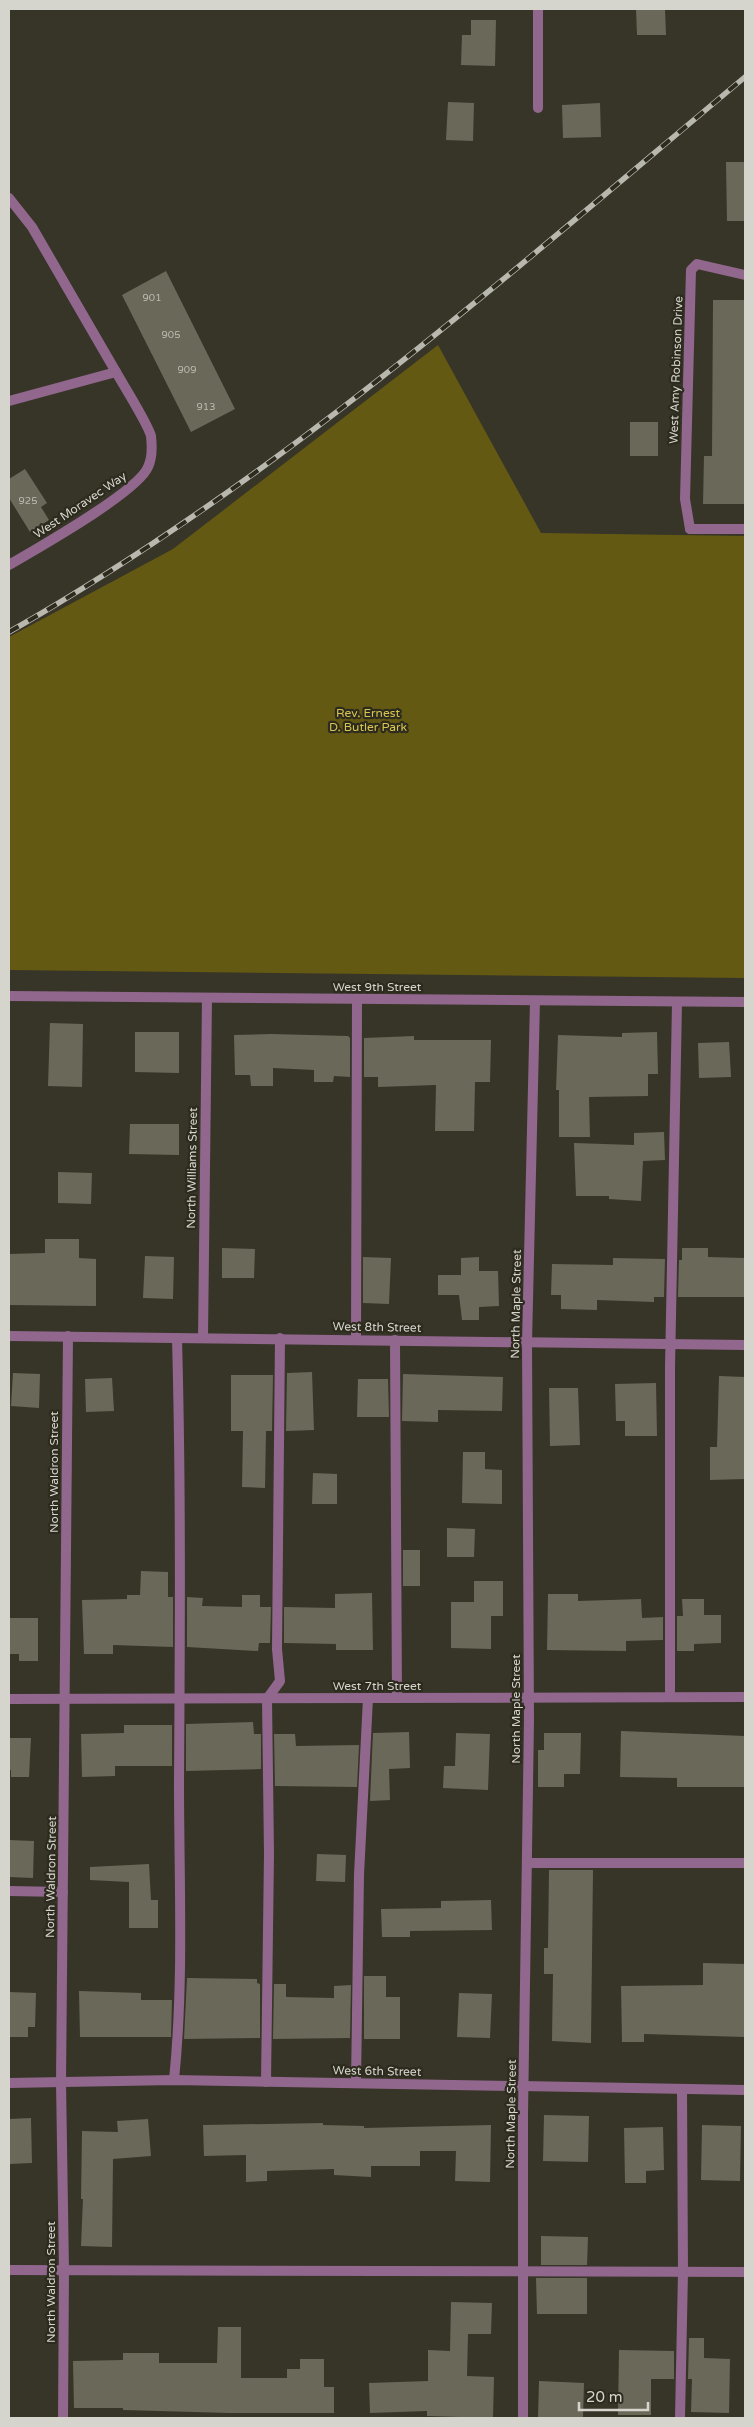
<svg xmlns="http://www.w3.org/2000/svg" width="754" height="2427" font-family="'Varela Round',sans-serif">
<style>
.green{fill:#645913}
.building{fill:#6a6859}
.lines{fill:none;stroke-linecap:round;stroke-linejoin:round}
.lane{stroke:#91678d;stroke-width:10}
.street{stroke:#91678d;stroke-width:10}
.rail-casing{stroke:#b9b8af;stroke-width:5.5}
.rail{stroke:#2d2b1e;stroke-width:4;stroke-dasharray:11;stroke-linecap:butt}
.labels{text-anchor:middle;stroke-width:4.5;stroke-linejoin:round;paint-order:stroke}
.number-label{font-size:10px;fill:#bbbab0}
.street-label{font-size:12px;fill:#d6d5cd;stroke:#2d2b1e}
.park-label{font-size:12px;fill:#d8c650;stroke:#2d2b1e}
</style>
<rect width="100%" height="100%" fill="#373528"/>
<path class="green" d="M 438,345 L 541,533 L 745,536 L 745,978 L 9,970 L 9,637 L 173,549 Z"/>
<g class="building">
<path d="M 636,9 L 665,9 L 666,35 L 637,35 Z"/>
<path d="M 471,20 L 496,20 L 495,66 L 461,65 L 462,35 L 471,35 Z"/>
<path d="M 448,102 L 474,103 L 473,141 L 446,140 Z"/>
<path d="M 600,103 L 601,137 L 563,138 L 562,105 Z"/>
<path d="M 726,162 L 745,162 L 745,221 L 727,221 Z"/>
<path d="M 166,271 L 235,409 L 191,432 L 122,295 Z"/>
<path d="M 713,300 L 745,300 L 745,504 L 703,504 L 704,456 L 712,456 Z"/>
<rect x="630" y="422" width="28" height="34"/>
<path d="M 25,469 L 47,503 L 41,507 L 49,520 L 30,532 L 9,498 L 9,479 Z"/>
<path d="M 50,1023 L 83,1024 L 82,1087 L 48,1086 Z"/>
<path d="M 135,1032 L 179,1032 L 179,1073 L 135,1072 Z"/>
<path d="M 657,1032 L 658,1074 L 648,1074 L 648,1096 L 589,1097 L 590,1137 L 559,1137 L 559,1090 L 556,1090 L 558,1035 L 622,1037 L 622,1033 Z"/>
<path d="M 271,1034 L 348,1036 L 350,1038 L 350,1077 L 334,1076 L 333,1082 L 314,1082 L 314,1070 L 273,1068 L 273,1086 L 251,1086 L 250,1075 L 235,1075 L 234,1035 Z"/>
<path d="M 414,1036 L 414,1040 L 491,1040 L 490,1082 L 475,1082 L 474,1131 L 435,1131 L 436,1085 L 378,1087 L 378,1077 L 364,1077 L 364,1038 Z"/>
<path d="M 729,1042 L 731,1077 L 699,1078 L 698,1043 Z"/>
<path d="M 130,1124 L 179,1124 L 179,1155 L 129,1154 Z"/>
<path d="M 664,1132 L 665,1160 L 643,1161 L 641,1201 L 609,1199 L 609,1196 L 576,1196 L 574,1143 L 634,1145 L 634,1133 Z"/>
<path d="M 58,1172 L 92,1173 L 91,1204 L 58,1203 Z"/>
<path d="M 45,1239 L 79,1239 L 79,1258 L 96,1259 L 96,1306 L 9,1305 L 9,1254 L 45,1253 Z"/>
<path d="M 222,1248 L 255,1249 L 254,1278 L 222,1278 Z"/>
<path d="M 682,1248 L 708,1248 L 708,1257 L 745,1258 L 745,1297 L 678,1297 L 679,1260 L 682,1260 Z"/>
<path d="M 145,1256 L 174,1257 L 173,1299 L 143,1298 Z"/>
<path d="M 363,1257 L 391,1258 L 389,1304 L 363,1303 Z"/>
<path d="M 479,1257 L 479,1271 L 498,1271 L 499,1306 L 479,1307 L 479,1320 L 462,1320 L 459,1295 L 438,1295 L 438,1275 L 461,1275 L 461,1258 Z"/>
<path d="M 613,1258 L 665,1259 L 664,1297 L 654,1297 L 654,1302 L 597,1300 L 597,1310 L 561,1309 L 561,1295 L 551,1295 L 552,1264 L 613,1265 Z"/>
<path d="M 312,1372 L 314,1430 L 286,1431 L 287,1373 Z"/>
<path d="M 13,1373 L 40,1374 L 39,1408 L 11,1406 Z"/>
<path d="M 403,1374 L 503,1377 L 502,1411 L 438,1410 L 438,1422 L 402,1421 Z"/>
<path d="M 231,1375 L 273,1375 L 272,1431 L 266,1431 L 265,1488 L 242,1487 L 243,1431 L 231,1431 Z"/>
<path d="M 719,1376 L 745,1377 L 745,1479 L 710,1480 L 710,1447 L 717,1447 Z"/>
<path d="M 112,1378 L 114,1411 L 86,1412 L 85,1379 Z"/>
<path d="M 358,1379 L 388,1379 L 389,1417 L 357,1417 Z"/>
<path d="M 656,1383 L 657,1436 L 625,1436 L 625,1421 L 616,1421 L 615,1384 Z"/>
<path d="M 549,1388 L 578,1388 L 580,1445 L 550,1446 Z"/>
<path d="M 463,1452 L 485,1452 L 485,1469 L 502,1470 L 502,1504 L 462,1503 Z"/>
<path d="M 313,1473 L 337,1474 L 337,1504 L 312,1504 Z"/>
<path d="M 447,1528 L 475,1529 L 474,1557 L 447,1557 Z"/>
<rect x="403" y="1550" width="17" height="36"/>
<path d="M 141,1571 L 168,1572 L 168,1597 L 173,1597 L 173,1647 L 113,1645 L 113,1654 L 84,1654 L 82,1600 L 127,1599 L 127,1595 L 140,1595 Z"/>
<path d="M 474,1581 L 503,1581 L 503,1616 L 491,1616 L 491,1649 L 451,1648 L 451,1602 L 474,1602 Z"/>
<path d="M 372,1593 L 373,1650 L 336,1650 L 336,1644 L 284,1643 L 284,1607 L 335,1608 L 335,1594 Z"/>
<path d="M 548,1594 L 578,1594 L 578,1601 L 641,1599 L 642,1618 L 663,1617 L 663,1640 L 626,1641 L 626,1651 L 547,1650 Z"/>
<path d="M 242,1595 L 260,1595 L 260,1607 L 271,1607 L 270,1643 L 259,1643 L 258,1651 L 187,1647 L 187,1597 L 203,1598 L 202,1606 L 242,1607 Z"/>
<path d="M 682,1599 L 704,1599 L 704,1615 L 721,1615 L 721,1643 L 694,1644 L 694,1651 L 677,1651 L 677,1616 L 683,1616 Z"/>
<path d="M 9,1618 L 38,1618 L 38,1661 L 19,1661 L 19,1654 L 9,1654 Z"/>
<path d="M 253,1722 L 254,1734 L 261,1734 L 261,1769 L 186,1771 L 186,1724 Z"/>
<path d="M 124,1725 L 172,1725 L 172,1766 L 115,1766 L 115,1776 L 82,1777 L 81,1734 L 124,1733 Z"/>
<path d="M 621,1731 L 745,1736 L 745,1787 L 677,1787 L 677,1778 L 620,1777 Z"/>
<path d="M 409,1732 L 410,1768 L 389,1769 L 390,1800 L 370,1801 L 373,1733 Z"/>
<path d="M 456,1733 L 490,1734 L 488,1790 L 443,1788 L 444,1766 L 455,1766 Z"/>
<path d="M 544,1733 L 581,1733 L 580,1774 L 564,1774 L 564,1787 L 538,1787 L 538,1750 L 544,1750 Z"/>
<path d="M 274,1734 L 295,1734 L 296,1746 L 359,1745 L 357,1787 L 275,1786 Z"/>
<path d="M 9,1738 L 31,1738 L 29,1777 L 11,1777 L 11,1770 L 9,1770 Z"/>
<path d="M 9,1840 L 34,1841 L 33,1878 L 9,1877 Z"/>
<path d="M 317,1854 L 346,1855 L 345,1882 L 316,1881 Z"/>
<path d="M 149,1864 L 151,1900 L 158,1900 L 158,1928 L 129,1928 L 129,1882 L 90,1880 L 90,1867 Z"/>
<path d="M 549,1870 L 593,1870 L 591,2043 L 552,2041 L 553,1974 L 544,1974 L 544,1948 L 548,1948 Z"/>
<path d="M 491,1900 L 492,1930 L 410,1931 L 410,1937 L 382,1937 L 381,1909 L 441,1908 L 441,1901 Z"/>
<path d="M 703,1963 L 745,1964 L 745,2037 L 644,2034 L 644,2042 L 622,2042 L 621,1986 L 703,1985 Z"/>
<path d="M 364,1976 L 386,1976 L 386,1997 L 400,1997 L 400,2039 L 364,2039 Z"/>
<path d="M 187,1978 L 257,1979 L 257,1983 L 260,1984 L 260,2038 L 184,2039 Z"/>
<path d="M 274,1984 L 286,1984 L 286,1997 L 334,1998 L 334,1986 L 351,1985 L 350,2038 L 273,2039 Z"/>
<path d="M 79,1991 L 141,1993 L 141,2000 L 172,2000 L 171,2037 L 80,2037 Z"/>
<path d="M 9,1992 L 36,1993 L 35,2027 L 28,2027 L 28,2037 L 9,2037 Z"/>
<path d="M 459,1993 L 492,1994 L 490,2038 L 457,2037 Z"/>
<path d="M 544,2115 L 589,2116 L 588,2162 L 543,2161 Z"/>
<path d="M 31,2118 L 32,2163 L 9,2164 L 9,2119 Z"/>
<path d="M 148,2119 L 151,2156 L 113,2159 L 112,2247 L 81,2246 L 83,2199 L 81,2199 L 82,2131 L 118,2132 L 117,2121 Z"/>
<path d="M 323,2123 L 323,2125 L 364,2126 L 364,2128 L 491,2125 L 490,2182 L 455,2181 L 456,2151 L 420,2151 L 420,2166 L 371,2166 L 371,2177 L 334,2175 L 334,2169 L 267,2171 L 267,2181 L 246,2182 L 246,2155 L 204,2156 L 203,2125 Z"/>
<path d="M 702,2125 L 741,2126 L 740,2181 L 701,2180 Z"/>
<path d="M 663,2127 L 664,2170 L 646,2171 L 646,2183 L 625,2183 L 624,2128 Z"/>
<path d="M 541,2236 L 588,2237 L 587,2265 L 541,2265 Z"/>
<path d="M 536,2278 L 587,2278 L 587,2314 L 537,2314 Z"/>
<path d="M 451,2302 L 492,2303 L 491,2334 L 468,2334 L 467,2376 L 494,2377 L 493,2418 L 427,2416 L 427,2411 L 370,2413 L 369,2383 L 428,2381 L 428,2350 L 450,2351 Z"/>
<path d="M 218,2327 L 241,2327 L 241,2378 L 287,2378 L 287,2369 L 300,2369 L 300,2359 L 324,2359 L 324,2387 L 334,2387 L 334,2413 L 229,2413 L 123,2410 L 123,2408 L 74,2408 L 73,2361 L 123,2360 L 123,2353 L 159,2353 L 159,2363 L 217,2363 Z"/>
<path d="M 689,2338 L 704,2338 L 704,2358 L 730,2359 L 729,2413 L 691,2412 L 692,2379 L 688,2379 Z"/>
<path d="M 619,2350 L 674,2351 L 674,2379 L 651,2379 L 651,2415 L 618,2415 Z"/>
<path d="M 539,2381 L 584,2383 L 583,2418 L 538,2418 Z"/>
</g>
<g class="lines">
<g class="lane">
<path d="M 690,529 L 685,499 L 691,270 L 697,264 L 745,275"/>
<path d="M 356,1340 L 357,999"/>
<path d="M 395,1340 L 397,1698"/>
<path d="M 670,1697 L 670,1368 L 677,1003"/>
<path d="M 527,1863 L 745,1863"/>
<path d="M 9,1891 L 63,1892"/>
<path d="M 174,2080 C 184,1982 179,1881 179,1782 C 180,1634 181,1486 177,1338"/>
<path d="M 266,2082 L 269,1854 L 267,1699 L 280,1681 L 277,1649 L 280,1338"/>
<path d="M 356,2083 L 359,1875 L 368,1698"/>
<path d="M 9,2270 L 745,2272"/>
<path d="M 680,2418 L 683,2272 L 682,2090"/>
</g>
<g class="street">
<path d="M 538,9 L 538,108"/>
<path d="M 9,198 L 32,227 L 116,372 L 9,401"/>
<path d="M 690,529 L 745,529"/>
<path d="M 9,565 C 36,549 138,492 148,467 C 152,459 152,445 151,436 C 148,424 124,386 116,372"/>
<path d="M 9,996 L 745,1002"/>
<path d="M 9,1336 L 745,1345"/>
<path d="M 203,1338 L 207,998"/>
<path d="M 9,1699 L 745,1697"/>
<path d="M 9,2083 L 174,2080 L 745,2090"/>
<path d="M 63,2418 L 64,2270 L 61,2082 L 68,1336"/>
<path d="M 523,2418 L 523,2115 L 529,1720 L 527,1343 L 535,1001"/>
</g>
<g class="rail-casing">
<path id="rail" d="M 9,632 C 277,480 509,274 745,77"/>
</g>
<use href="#rail" class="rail"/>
</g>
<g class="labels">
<g class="number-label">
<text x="152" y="301">901</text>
<text x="171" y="338">905</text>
<text x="187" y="373">909</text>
<text x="206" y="410">913</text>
<text x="28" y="504">925</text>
</g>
<g class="street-label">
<text transform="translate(676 370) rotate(-88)" y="4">West Amy Robinson Drive</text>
<text transform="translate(80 505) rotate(-34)" y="4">West Moravec Way</text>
<text x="377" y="991">West 9th Street</text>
<text transform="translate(192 1168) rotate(-89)" y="4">North Williams Street</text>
<text transform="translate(516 1304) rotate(-89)" y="4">North Maple Street</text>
<text transform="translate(377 1327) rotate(1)" y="4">West 8th Street</text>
<text transform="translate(54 1472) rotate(-90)" y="4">North Waldron Street</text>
<text x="377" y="1690">West 7th Street</text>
<text transform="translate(516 1709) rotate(-90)" y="4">North Maple Street</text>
<text transform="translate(51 1877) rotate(-89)" y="4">North Waldron Street</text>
<text transform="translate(377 2071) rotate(1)" y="4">West 6th Street</text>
<text transform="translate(511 2114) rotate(-89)" y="4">North Maple Street</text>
<text transform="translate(51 2282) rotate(-90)" y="4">North Waldron Street</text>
</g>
<g class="park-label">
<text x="368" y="717">Rev. Ernest<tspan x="368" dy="14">D. Butler Park</tspan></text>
</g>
</g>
<rect width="754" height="2427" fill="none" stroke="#d6d5cd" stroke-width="20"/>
<path d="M579 2402v8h69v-8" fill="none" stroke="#d6d5cd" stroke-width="2.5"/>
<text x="586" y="2402" font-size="15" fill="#d6d5cd" stroke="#2d2b1e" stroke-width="4" paint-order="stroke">20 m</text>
</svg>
